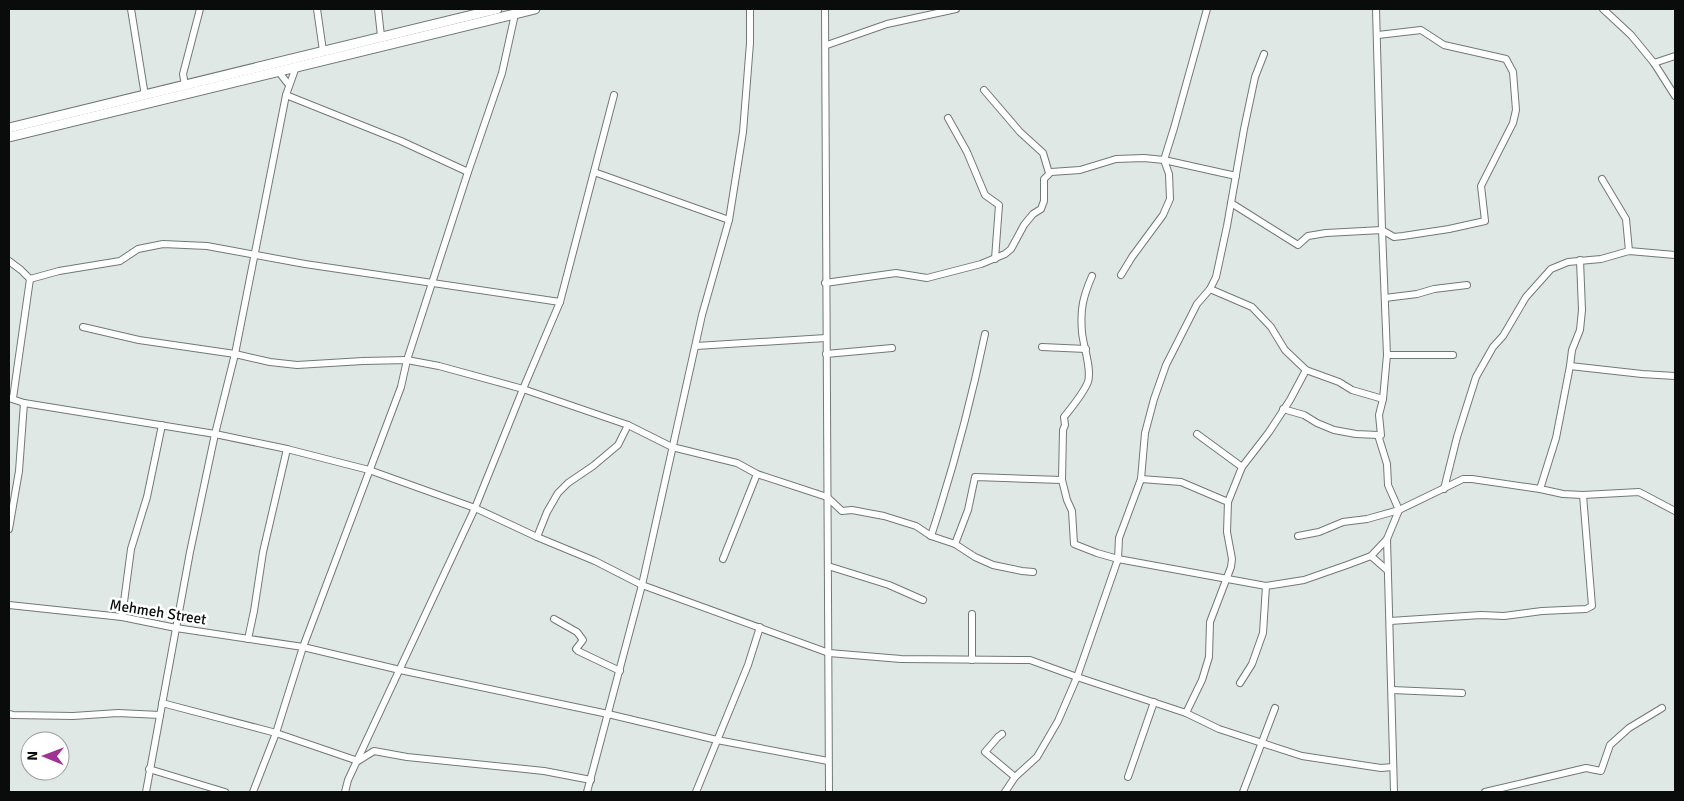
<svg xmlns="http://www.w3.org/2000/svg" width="1684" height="801" font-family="Signika,sans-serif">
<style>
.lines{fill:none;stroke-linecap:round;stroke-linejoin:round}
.street-casing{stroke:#717977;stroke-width:8}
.secondary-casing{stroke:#717977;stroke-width:11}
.street{stroke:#fff;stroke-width:6}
.secondary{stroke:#fff;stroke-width:9}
.labels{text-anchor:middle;stroke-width:5;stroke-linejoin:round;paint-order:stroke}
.street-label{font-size:15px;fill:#0a0c0c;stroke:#fff}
</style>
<rect width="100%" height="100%" fill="#e0e8e6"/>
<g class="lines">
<g class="street-casing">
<g id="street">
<path d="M 131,9 L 145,96"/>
<path d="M 317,9 L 323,51"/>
<path d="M 378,9 L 381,36"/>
<path d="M 825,9 L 829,792"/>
<path d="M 1376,9 L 1382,230 L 1387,355 L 1383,399 L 1379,415 L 1381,435 L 1378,435 L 1387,464 L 1388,485 L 1399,510 L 1387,539 L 1394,792"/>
<path d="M 1603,9 L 1631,35 L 1654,63 L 1675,56"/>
<path d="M 827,45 L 887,24 L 956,9"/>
<path d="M 1654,63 L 1675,96"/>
<path d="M 278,71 L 289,85"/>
<path d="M 185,85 L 183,74 L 200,9"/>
<path d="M 984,90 L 1020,132 L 1043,153 L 1049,173"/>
<path d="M 286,95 L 401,141 L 468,172"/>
<path d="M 948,118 L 967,152 L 985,195 L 999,205 L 995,259"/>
<path d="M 594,172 L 729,220"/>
<path d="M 1602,179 L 1626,219 L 1629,251"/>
<path d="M 1231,203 L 1298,245 L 1308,236 L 1326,233 L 1382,230 L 1394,237 L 1403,236 L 1449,229 L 1485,221 L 1481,186 L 1513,123 L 1516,110 L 1513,72 L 1506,59 L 1444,45 L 1421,30 L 1378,35"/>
<path d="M 9,261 L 21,270 L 30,279 L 13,398"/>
<path d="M 1121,275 L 1132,257 L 1163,215 L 1170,199 L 1169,174 L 1164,160 L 1174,128 L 1207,9"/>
<path d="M 1092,276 C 1083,297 1080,309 1082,332 C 1083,346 1092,368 1088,382 C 1083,394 1072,407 1064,417 L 1065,425 L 1063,430 L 1062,480 L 1067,500 L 1072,511 L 1074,544 L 1097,553 L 1118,559 L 1266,586 L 1304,580 L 1347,565 L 1371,556 L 1387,539"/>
<path d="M 30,279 L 59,271 L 120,261 L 138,249 L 163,244 L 207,246 L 305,264 L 560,302"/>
<path d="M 825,283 L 896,273 L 927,278 L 981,264 L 1005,254 L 1011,249 L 1024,225 L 1033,214 L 1041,209 L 1044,201 L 1044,179 L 1051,172 L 1080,170 L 1116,159 L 1144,158 L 1164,160 L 1236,176"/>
<path d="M 1210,289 L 1252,307 L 1271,327 L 1285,350 L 1306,370 L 1339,382 L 1352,390 L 1383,399"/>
<path d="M 1385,298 L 1417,294 L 1434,289 L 1467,285"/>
<path d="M 83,327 L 139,340 L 235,354 L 270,362 L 297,365 L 363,361 L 407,360 L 439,366 L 523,389 L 628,425 L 672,447 L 737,463 L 757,474 L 827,497 L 842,511 L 852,510 L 884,516 L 916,526 L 931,536 L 955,544 L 975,557 L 993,565 L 1022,571 L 1033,572"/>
<path d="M 696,346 L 826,338"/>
<path d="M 1042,347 L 1086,349"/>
<path d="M 826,354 L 892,348"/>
<path d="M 1387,355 L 1453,355"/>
<path d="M 1570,366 L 1642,374 L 1675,376"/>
<path d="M 9,398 L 24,403 L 215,434 L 287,449 L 369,470 L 475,508 L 537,537 L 595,561 L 642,585 L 829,653 L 901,659 L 1030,660 L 1077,677 L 1186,713 L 1219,729 L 1302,756 L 1381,768 L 1393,767"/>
<path d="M 1283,409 L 1304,415 L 1317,423 L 1334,430 L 1356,434 L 1378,435"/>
<path d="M 1197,434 L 1242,467"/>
<path d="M 1141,479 L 1181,482 L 1228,502"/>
<path d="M 1444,489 L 1457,437 L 1476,377 L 1493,347 L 1503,336 L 1526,297 L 1551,269 L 1568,262 L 1601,259 L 1629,251 L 1675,255"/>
<path d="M 1540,489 L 1556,438 L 1570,366 L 1572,350 L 1580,330 L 1582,310 L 1580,260"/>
<path d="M 9,529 L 19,471 L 24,403"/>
<path d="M 931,536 C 953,469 971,402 985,334"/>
<path d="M 1298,536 L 1319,532 L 1343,522 L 1367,519 L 1399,510 L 1463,479 L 1472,479 L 1540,489 L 1563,494 L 1583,495 L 1639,492 L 1675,511"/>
<path d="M 537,537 L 547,512 L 558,493 L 568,483 L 593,466 L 618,445 L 628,425"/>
<path d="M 955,544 L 968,510 L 975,477 L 1062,480"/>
<path d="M 1371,556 L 1387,570"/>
<path d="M 723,559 L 757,474"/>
<path d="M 828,566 L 889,585 L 923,600"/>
<path d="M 9,605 L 122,617 L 176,628 L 303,647 L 400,670 L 608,714 L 717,740 L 828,761"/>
<path d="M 972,614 L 972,660"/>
<path d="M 122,617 L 131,549 L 147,497 L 162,425"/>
<path d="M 554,619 L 577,632 L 583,640 L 576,649 L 578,651 L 620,671"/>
<path d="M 1390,621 L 1481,615 L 1504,616 L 1542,611 L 1586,609 L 1592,606 L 1583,495"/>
<path d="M 248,639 L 254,611 L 263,552 L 287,449"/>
<path d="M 1240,683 L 1252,664 L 1263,633 L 1266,586"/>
<path d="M 1392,690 L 1462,693"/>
<path d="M 162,703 L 276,733 L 358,761 L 374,751 L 407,757 L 544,771 L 591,780"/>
<path d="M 1186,713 L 1202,680 L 1209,657 L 1210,622 L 1231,567 L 1232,559 L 1227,532 L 1228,502 L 1242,467 L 1269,432 L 1290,400 L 1306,370"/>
<path d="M 9,714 L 13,715 L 73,716 L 118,713 L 160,715"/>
<path d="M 1002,734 L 998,737 L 985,752 L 1015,777"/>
<path d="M 149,769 L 225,792"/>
<path d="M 1128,777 L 1154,702"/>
<path d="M 146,792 L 190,552 L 215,434 L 235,354 L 286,95 L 296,67"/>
<path d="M 253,792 L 276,733 L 303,647 L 401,387 L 407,360 L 468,172 L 502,73 L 515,14"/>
<path d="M 345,792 L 348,780 L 475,508 L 523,389 L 560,302 L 614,95"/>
<path d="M 587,792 L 642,585 L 702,315 L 729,220 L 743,132 L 750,43 L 750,9"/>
<path d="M 696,792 L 748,665 L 760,627"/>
<path d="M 1005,792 L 1015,777 L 1037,757 L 1058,721 L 1077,677 L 1118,559 L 1119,538 L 1141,479 L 1145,433 L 1154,399 L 1166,365 L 1197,304 L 1210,289 L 1216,277 L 1227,226 L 1244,129 L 1255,77 L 1264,54"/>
<path d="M 1243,792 L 1275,708"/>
<path d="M 1485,792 L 1586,768 L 1601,771 L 1610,745 L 1629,728 L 1662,708"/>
</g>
</g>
<g class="secondary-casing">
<g id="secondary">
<path d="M 9,128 L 497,9"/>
<path d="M 9,137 L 535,9"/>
</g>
</g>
<use href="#street" class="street"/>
<use href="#secondary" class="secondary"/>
</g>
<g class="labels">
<g class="street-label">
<text transform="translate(158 612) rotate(9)" y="5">Mehmeh Street</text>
</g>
</g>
<rect width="1684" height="801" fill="none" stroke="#0a0c0c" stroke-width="20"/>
<g transform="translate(45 756) rotate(271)"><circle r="24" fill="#ffffff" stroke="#9d9e9e"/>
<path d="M0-4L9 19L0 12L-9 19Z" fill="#9e3394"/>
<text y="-8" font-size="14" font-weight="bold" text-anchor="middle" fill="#0a0c0c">N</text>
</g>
</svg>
